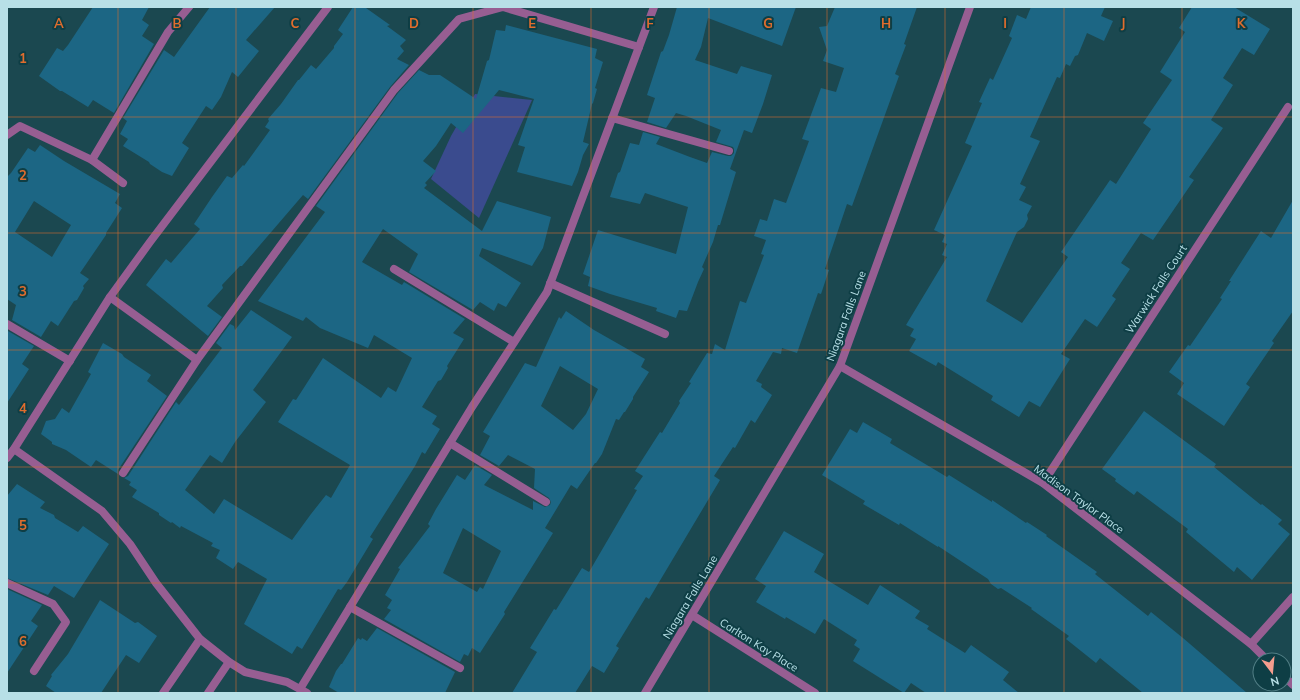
<svg xmlns="http://www.w3.org/2000/svg" width="1300" height="700" font-family="Mulish,sans-serif">
<style>
.green{fill:#3a4b8e}
.building{fill:#1c6684;fill-rule:evenodd}
.lines{fill:none;stroke-linecap:round;stroke-linejoin:round}
.minor{stroke:#975e92;stroke-width:8}
.grid{fill:none;stroke:#e16d2d;stroke-width:1;stroke-opacity:0.55}
.labels{text-anchor:middle;stroke-width:4;stroke-linejoin:round;paint-order:stroke}
.street-label{font-size:11px;fill:#b8e0e7;stroke:#0e3e45}
.grid-label{font-size:13px;text-anchor:middle;font-weight:bold;fill:#e16d2d;stroke:#0e3e45;stroke-width:4;stroke-linejoin:round;paint-order:stroke}
</style>
<rect width="100%" height="100%" fill="#1b4850"/>
<path class="green" d="M 475,94 L 532,100 L 479,218 L 431,179 L 451,136 Z"/>
<g class="building">
<path d="M 93,7 L 149,7 L 142,20 L 149,25 L 142,36 L 154,44 L 114,113 L 93,100 L 88,107 L 62,91 L 60,91 L 39,76 L 57,48 L 63,51 L 68,45 Z"/>
<path d="M 210,7 L 275,7 L 246,40 L 259,51 L 238,77 L 232,72 L 221,97 L 212,110 L 206,106 L 182,143 L 189,148 L 172,176 L 162,172 L 150,164 L 149,162 L 123,146 L 128,139 L 120,134 L 127,121 L 123,118 L 164,50 L 174,57 Z"/>
<path d="M 353,7 L 362,7 L 366,8 L 390,25 L 387,26 L 406,40 L 400,46 L 404,51 L 397,59 L 409,65 L 390,87 L 308,199 L 303,195 L 242,266 L 240,266 L 222,285 L 223,288 L 207,306 L 222,317 L 208,336 L 146,285 L 166,259 L 171,263 L 200,229 L 194,224 L 212,197 L 227,176 L 232,178 L 243,165 L 244,166 L 270,130 L 265,127 L 269,121 L 268,119 L 281,104 L 298,80 L 299,80 L 311,65 L 316,69 L 334,48 L 334,46 L 343,34 L 338,30 Z"/>
<path d="M 677,7 L 796,7 L 782,46 L 708,18 L 701,47 L 695,60 L 737,74 L 741,66 L 772,75 L 763,104 L 752,133 L 744,130 L 730,169 L 736,172 L 720,225 L 718,225 L 713,242 L 702,267 L 704,269 L 698,282 L 687,311 L 679,310 L 676,318 L 656,311 L 657,308 L 610,294 L 588,286 L 590,277 L 583,274 L 598,230 L 676,254 L 688,207 L 645,193 L 640,204 L 610,197 L 618,173 L 620,172 L 630,143 L 639,145 L 643,132 L 660,137 L 656,144 L 690,157 L 707,163 L 712,152 L 728,156 L 731,156 L 734,153 L 734,149 L 733,147 L 716,142 L 721,130 L 686,116 L 676,113 L 666,128 L 647,122 L 655,98 L 647,95 L 661,52 L 663,51 L 669,35 Z"/>
<path d="M 835,7 L 917,7 L 904,44 L 906,45 L 895,74 L 899,76 L 852,206 L 847,204 L 825,269 L 829,270 L 821,294 L 818,293 L 797,353 L 782,348 L 781,354 L 773,352 L 756,381 L 762,384 L 761,387 L 772,395 L 755,423 L 751,420 L 735,448 L 733,447 L 714,476 L 720,480 L 649,599 L 646,597 L 616,646 L 619,648 L 604,673 L 592,666 L 575,693 L 512,693 L 537,652 L 530,648 L 554,609 L 556,610 L 582,568 L 589,572 L 637,490 L 634,489 L 643,476 L 635,471 L 660,432 L 662,433 L 680,403 L 679,401 L 691,383 L 689,382 L 707,353 L 712,354 L 715,344 L 725,350 L 740,301 L 746,303 L 764,255 L 761,254 L 766,240 L 754,236 L 760,219 L 767,221 L 774,199 L 786,203 L 809,141 L 802,139 L 821,88 L 836,92 L 844,68 L 823,61 L 827,50 L 819,27 L 827,26 Z"/>
<path d="M 1031,7 L 1105,7 L 1101,16 L 1113,21 L 1104,41 L 1087,33 L 1078,55 L 1075,56 L 1070,66 L 1066,64 L 1060,78 L 1057,77 L 1030,137 L 1040,141 L 1020,184 L 1026,187 L 1019,200 L 1032,206 L 1027,215 L 1028,219 L 1024,227 L 1017,232 L 986,301 L 1022,323 L 1068,257 L 1061,252 L 1110,180 L 1116,184 L 1151,129 L 1143,123 L 1172,80 L 1160,72 L 1185,32 L 1179,28 L 1192,7 L 1234,7 L 1270,29 L 1254,55 L 1242,48 L 1223,78 L 1233,85 L 1211,120 L 1223,128 L 1189,177 L 1194,180 L 1153,240 L 1141,233 L 1121,263 L 1130,269 L 1112,296 L 1116,299 L 1097,327 L 1085,319 L 1061,354 L 1070,359 L 1040,407 L 1029,401 L 1019,417 L 991,400 L 993,396 L 938,362 L 936,366 L 909,351 L 916,339 L 910,336 L 914,329 L 906,325 L 947,257 L 942,255 L 947,244 L 942,242 L 945,235 L 934,230 L 972,146 L 965,143 L 982,103 L 979,102 L 990,78 L 993,80 L 1012,38 L 1009,36 L 1017,15 L 1026,19 Z"/>
<path d="M 506,25 L 597,49 L 595,58 L 603,62 L 595,88 L 597,89 L 593,103 L 592,104 L 583,142 L 589,144 L 583,155 L 578,172 L 572,186 L 517,172 L 525,147 L 518,145 L 534,99 L 499,90 L 463,133 L 451,123 L 436,146 L 423,161 L 436,171 L 425,183 L 427,185 L 424,188 L 482,231 L 497,201 L 551,217 L 543,248 L 532,266 L 482,248 L 479,256 L 521,283 L 506,307 L 498,303 L 494,311 L 480,302 L 473,310 L 409,272 L 418,254 L 383,229 L 362,262 L 402,285 L 404,282 L 465,319 L 453,333 L 464,339 L 447,366 L 448,368 L 441,380 L 438,381 L 422,407 L 437,416 L 432,424 L 440,429 L 425,454 L 422,452 L 415,466 L 370,537 L 373,539 L 347,582 L 341,590 L 338,589 L 302,649 L 297,646 L 292,654 L 244,624 L 267,579 L 238,562 L 233,569 L 216,558 L 220,550 L 211,546 L 213,543 L 181,526 L 180,528 L 172,522 L 171,523 L 159,515 L 159,513 L 132,497 L 137,490 L 129,485 L 131,482 L 124,478 L 128,476 L 176,402 L 179,405 L 222,348 L 216,343 L 230,324 L 234,326 L 235,330 L 251,310 L 292,337 L 253,390 L 266,402 L 235,442 L 222,463 L 210,455 L 185,490 L 214,514 L 224,499 L 292,540 L 311,514 L 326,495 L 331,498 L 350,465 L 278,422 L 293,399 L 296,400 L 323,358 L 381,398 L 388,387 L 396,392 L 412,358 L 374,335 L 368,348 L 320,328 L 306,317 L 303,321 L 258,301 L 325,212 L 316,206 L 398,93 L 419,70 L 429,75 L 440,75 L 476,99 L 487,61 L 489,60 L 496,30 L 505,31 Z"/>
<path d="M 40,145 L 64,161 L 120,194 L 115,203 L 122,208 L 106,233 L 106,235 L 80,273 L 89,279 L 83,286 L 84,288 L 77,300 L 74,301 L 58,326 L 51,321 L 41,337 L 12,320 L 16,305 L 7,299 L 7,177 L 11,173 L 28,148 L 35,152 ZM 34,201 L 71,225 L 52,257 L 15,232 Z"/>
<path d="M 1293,200 L 1293,311 L 1272,341 L 1274,343 L 1246,384 L 1250,387 L 1224,426 L 1177,394 L 1184,383 L 1169,372 L 1188,345 L 1190,346 L 1222,299 L 1220,298 L 1231,281 L 1229,281 L 1261,231 L 1271,238 Z"/>
<path d="M 566,311 L 594,330 L 645,359 L 641,367 L 649,372 L 633,397 L 633,399 L 625,412 L 624,412 L 619,420 L 616,419 L 602,454 L 596,463 L 595,463 L 577,489 L 571,485 L 545,528 L 553,533 L 504,612 L 505,614 L 480,653 L 472,648 L 468,656 L 464,654 L 460,662 L 384,619 L 391,610 L 387,608 L 392,600 L 385,595 L 400,569 L 398,568 L 430,526 L 428,524 L 436,509 L 457,475 L 465,480 L 475,465 L 492,475 L 484,485 L 533,510 L 533,501 L 545,507 L 550,505 L 551,502 L 549,498 L 534,488 L 535,469 L 508,455 L 499,466 L 480,455 L 490,436 L 483,432 L 525,363 L 536,367 L 559,317 L 561,319 ZM 560,366 L 598,389 L 586,414 L 573,430 L 541,406 ZM 463,528 L 501,551 L 483,589 L 480,587 L 477,592 L 443,573 Z"/>
<path d="M 8,331 L 34,346 L 22,364 L 29,369 L 7,403 L 7,336 Z"/>
<path d="M 103,343 L 122,354 L 124,357 L 151,375 L 147,381 L 167,396 L 118,470 L 118,474 L 96,460 L 91,467 L 66,450 L 52,444 L 52,442 L 41,434 L 46,421 L 55,419 L 62,408 L 69,413 L 91,374 L 88,372 Z"/>
<path d="M 1144,411 L 1216,464 L 1214,467 L 1261,505 L 1262,504 L 1282,520 L 1278,524 L 1290,534 L 1252,580 L 1237,567 L 1234,572 L 1186,532 L 1188,529 L 1137,491 L 1134,495 L 1115,481 L 1116,479 L 1102,469 Z"/>
<path d="M 863,422 L 892,439 L 890,443 L 947,477 L 949,475 L 992,502 L 992,500 L 1026,523 L 1027,522 L 1047,535 L 1046,536 L 1097,572 L 1095,574 L 1148,616 L 1151,612 L 1183,638 L 1247,693 L 1143,693 L 1100,658 L 1096,663 L 1066,639 L 1069,636 L 1031,609 L 1032,608 L 1001,588 L 998,589 L 991,584 L 988,579 L 938,546 L 938,547 L 900,523 L 899,525 L 863,504 L 865,501 L 822,475 L 850,429 L 857,433 Z"/>
<path d="M 17,484 L 45,502 L 40,508 L 54,515 L 55,518 L 78,532 L 83,526 L 109,544 L 74,598 L 54,586 L 48,595 L 7,578 L 7,496 Z"/>
<path d="M 784,531 L 824,554 L 814,572 L 868,605 L 880,585 L 920,611 L 915,618 L 929,626 L 927,629 L 965,653 L 971,645 L 1009,672 L 1003,680 L 1019,693 L 926,693 L 911,683 L 904,693 L 853,661 L 860,649 L 854,645 L 857,640 L 824,619 L 815,634 L 786,617 L 785,619 L 756,602 L 766,586 L 755,579 Z"/>
<path d="M 7,589 L 42,605 L 31,621 L 38,626 L 7,673 Z"/>
<path d="M 100,600 L 135,623 L 138,622 L 157,636 L 139,663 L 126,655 L 101,693 L 56,693 L 46,686 L 52,676 L 51,675 L 68,654 Z"/>
<path d="M 377,628 L 455,672 L 445,693 L 339,693 L 329,687 L 336,671 L 341,664 L 342,664 L 358,638 L 361,640 L 362,638 L 367,641 Z"/>
</g>
<g class="lines">
<g class="minor">
<path d="M 612,118 L 729,151"/>
<path d="M 7,135 L 20,126 L 92,160 L 123,183"/>
<path d="M 92,160 L 168,32 L 189,7"/>
<path d="M 394,269 L 514,342"/>
<path d="M 550,283 L 665,334"/>
<path d="M 110,297 L 197,360"/>
<path d="M 7,324 L 70,361"/>
<path d="M 840,366 L 1043,483 L 1251,644 L 1267,660"/>
<path d="M 450,443 L 546,502"/>
<path d="M 14,449 L 102,511 L 130,544 L 156,583 L 200,639 L 229,662 L 245,672 L 287,682 L 307,693"/>
<path d="M 7,458 L 14,449 L 110,297 L 150,242 L 328,7"/>
<path d="M 123,473 L 197,360 L 394,90 L 459,19 L 503,7 L 639,47"/>
<path d="M 1043,483 L 1288,107"/>
<path d="M 7,583 L 53,604 L 66,622 L 34,671"/>
<path d="M 350,607 L 460,668"/>
<path d="M 692,615 L 815,693"/>
<path d="M 1251,644 L 1293,597"/>
<path d="M 1284,676 L 1293,685"/>
<path d="M 300,689 L 472,407 L 547,292 L 654,7"/>
<path d="M 163,693 L 200,639"/>
<path d="M 208,693 L 229,662"/>
<path d="M 645,693 L 840,366 L 970,7"/>
</g>
</g>
<path class="grid" d="M 118,7 L 118,693M 236,7 L 236,693M 355,7 L 355,693M 473,7 L 473,693M 591,7 L 591,693M 709,7 L 709,693M 827,7 L 827,693M 945,7 L 945,693M 1064,7 L 1064,693M 1182,7 L 1182,693M 7,117 L 1293,117M 7,233 L 1293,233M 7,350 L 1293,350M 7,467 L 1293,467M 7,583 L 1293,583"/>
<g class="labels">
<g class="street-label">
<text transform="translate(1156 289) rotate(-57)" y="4">Warwick Falls Court</text>
<text transform="translate(846 316) rotate(-70)" y="4">Niagara Falls Lane</text>
<text transform="translate(1079 499) rotate(36)" y="4">Madison Taylor Place</text>
<text transform="translate(690 597) rotate(-59)" y="4">Niagara Falls Lane</text>
<text transform="translate(759 645) rotate(32)" y="4">Carlton Kay Place</text>
</g>
</g>
<g class="grid-label">
<text x="59" y="28">A</text>
<text x="177" y="28">B</text>
<text x="295" y="28">C</text>
<text x="414" y="28">D</text>
<text x="532" y="28">E</text>
<text x="650" y="28">F</text>
<text x="768" y="28">G</text>
<text x="886" y="28">H</text>
<text x="1005" y="28">I</text>
<text x="1123" y="28">J</text>
<text x="1241" y="28">K</text>
<text x="23" y="63">1</text>
<text x="23" y="180">2</text>
<text x="23" y="296">3</text>
<text x="23" y="413">4</text>
<text x="23" y="530">5</text>
<text x="23" y="646">6</text>
</g>
<rect width="1300" height="700" fill="none" stroke="#b8e0e7" stroke-width="16"/>
<g transform="translate(1272 672) rotate(164)"><circle r="19" fill="#0e3e45" stroke="#527f86"/>
<path d="M0-3L7 15L0 10L-7 15Z" fill="#f59d8e"/>
<text y="-6" font-size="11" font-weight="bold" text-anchor="middle" fill="#b8e0e7">N</text>
</g>
</svg>
